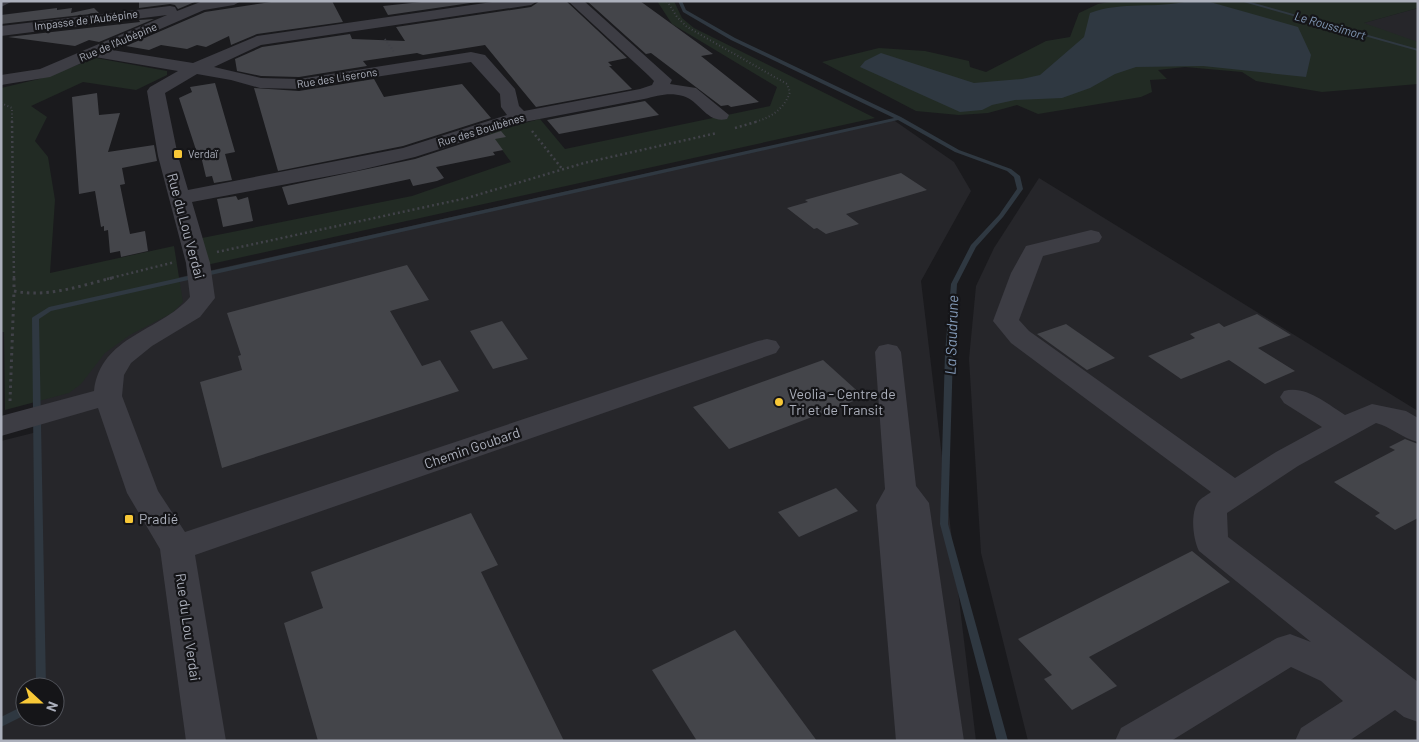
<svg xmlns="http://www.w3.org/2000/svg" width="1419" height="742" font-family="Barlow,sans-serif">
<style>
.built{fill:#26262a;fill-rule:evenodd}
.green{fill:#222b24}
.water{fill:#2f3841}
.lines{fill:none;stroke-linecap:round;stroke-linejoin:round}
.stream{fill:#2f3841;fill-rule:evenodd}
.building{fill:#44454a}
.path-far2{stroke:#414249;stroke-width:2;stroke-dasharray:1 2.5;stroke-linecap:butt}
.path-far1{stroke:#414249;stroke-width:2.5;stroke-dasharray:2 3;stroke-linecap:butt}
.path{stroke:#414249;stroke-width:3;stroke-dasharray:2.5 4;stroke-linecap:butt}
.minor{fill:#3d3d44;fill-rule:evenodd}
.poi-dot{fill:#f8c837;stroke:#151518;stroke-width:2}
.labels{text-anchor:middle;stroke-width:4.5;stroke-linejoin:round;paint-order:stroke}
.far-street-label{font-size:11px;fill:#acb0bc;stroke:#151518}
.far-poi-label{font-size:11px;fill:#acb0bc;stroke:#151518;text-anchor:start}
.far-water-label{font-size:12px;font-style:italic;fill:#839ab8;stroke:#151518}
.street-label{font-size:14px;fill:#acb0bc;stroke:#151518}
.poi-label{font-size:14px;fill:#acb0bc;stroke:#151518;text-anchor:start}
.water-label{font-size:15px;font-style:italic;fill:#839ab8;stroke:#151518}
</style>
<rect width="100%" height="100%" fill="#1a1a1d"/>
<g class="built">
<path d="M 1418,8 L 1418,45 L 1349,27 Z"/>
<path d="M 892,119 L 954,162 L 971,191 L 921,281 L 976,741 L 1,741 L 1,441 L 37,432 L 46,307 ZM 25,687 L 55,687 L 55,717 L 25,717 Z"/>
<path d="M 1039,178 L 1418,411 L 1418,741 L 1028,741 L 981,553 L 969,359 L 976,286 L 994,248 Z"/>
</g>
<g class="green">
<path d="M 657,1 L 674,1 L 682,18 L 694,28 L 875,118 L 202,266 L 197,239 L 412,196 L 511,162 L 489,132 L 540,119 L 565,149 L 770,106 L 777,87 L 672,24 Z"/>
<path d="M 1115,1 L 1418,1 L 1418,8 L 1364,23 L 1418,42 L 1418,84 L 1322,92 L 1256,81 L 1242,72 L 1185,67 L 1158,70 L 1167,79 L 1150,80 L 1152,92 L 1141,97 L 1038,114 L 1017,105 L 988,113 L 959,115 L 916,111 L 822,62 L 879,48 L 925,51 L 969,61 L 970,67 L 986,72 L 1046,41 L 1070,37 L 1079,13 L 1098,4 Z"/>
<path d="M 96,58 L 167,71 L 167,75 L 136,90 L 83,82 L 31,106 L 47,117 L 35,141 L 48,157 L 55,200 L 50,273 L 174,246 L 183,302 L 172,313 L 130,335 L 105,353 L 81,384 L 69,393 L 5,410 L 4,332 L 1,332 L 1,88 L 39,79 Z"/>
</g>
<path class="water" d="M 1189,1 L 1210,2 L 1298,27 L 1311,55 L 1306,77 L 1203,66 L 1136,67 L 1115,74 L 1090,88 L 1062,98 L 1015,100 L 992,105 L 982,110 L 960,112 L 860,67 L 865,61 L 881,53 L 974,83 L 1022,79 L 1040,75 L 1084,37 L 1090,13 C 1122,1 1156,9 1189,1 Z"/>
<g class="lines">
<g class="stream">
<path d="M 678,1 L 682,1 L 686,10 L 735,38 L 901,117 L 959,150 L 1011,169 L 1020,176 L 1023,189 L 1003,217 L 976,247 L 957,284 L 953,353 L 948,524 L 1008,741 L 997,741 L 940,524 L 945,353 L 951,284 L 971,245 L 999,215 L 1017,189 L 1014,177 L 1007,171 L 955,152 L 898,120 L 51,311 L 39,319 L 46,687 L 36,687 L 32,318 L 33,317 L 49,307 L 894,118 L 731,40 L 683,12 Z"/>
<path d="M 1240,1 L 1247,1 L 1418,49 L 1418,51 Z"/>
<path d="M 25,705 L 25,715 L 1,727 L 1,717 Z"/>
</g>
</g>
<g class="building">
<path d="M 139,1 L 197,1 L 178,9 L 175,5 L 170,4 L 139,8 Z"/>
<path d="M 278,1 L 332,1 L 343,22 L 257,34 L 231,45 L 229,36 L 206,47 L 197,45 L 187,49 L 161,45 L 149,50 L 126,46 L 205,12 Z"/>
<path d="M 431,1 L 484,1 L 388,15 L 383,6 Z"/>
<path d="M 540,1 L 566,1 L 627,58 L 608,62 L 612,66 L 609,66 L 632,89 L 536,107 L 485,45 L 423,55 L 417,53 L 363,61 L 367,66 L 299,77 L 261,76 L 237,71 L 235,59 L 262,47 L 350,34 L 352,39 L 405,41 L 396,27 L 531,7 Z"/>
<path d="M 587,1 L 640,1 L 713,54 L 701,56 L 759,102 L 731,107 L 728,105 L 721,106 L 651,53 L 646,54 Z"/>
<path d="M 57,8 L 57,10 L 72,8 L 71,13 L 94,8 L 99,13 L 1,24 L 1,15 Z"/>
<path d="M 154,19 L 99,42 L 89,40 L 75,46 L 8,37 L 140,22 L 139,20 Z"/>
<path d="M 374,79 L 384,97 L 462,84 L 491,118 L 403,146 L 278,171 L 254,88 L 299,91 Z"/>
<path d="M 215,83 L 235,152 L 225,154 L 232,180 L 214,183 L 212,176 L 206,177 L 200,152 L 197,153 L 179,98 L 192,92 L 190,87 Z"/>
<path d="M 97,93 L 99,115 L 120,113 L 108,152 L 154,145 L 157,161 L 122,168 L 125,184 L 120,185 L 130,234 L 145,231 L 148,251 L 121,257 L 120,251 L 110,253 L 108,230 L 104,231 L 104,226 L 101,227 L 95,191 L 79,194 L 72,97 Z"/>
<path d="M 645,101 L 659,115 L 559,134 L 547,120 Z"/>
<path d="M 501,131 L 506,137 L 495,139 L 503,150 L 493,152 L 495,155 L 436,167 L 444,178 L 437,181 L 413,186 L 410,179 L 288,205 L 282,187 L 415,159 Z"/>
<path d="M 901,173 L 927,190 L 846,214 L 859,224 L 826,234 L 817,228 L 814,229 L 787,208 L 808,202 L 805,200 Z"/>
<path d="M 236,196 L 238,200 L 248,197 L 253,221 L 223,227 L 217,199 Z"/>
<path d="M 407,265 L 429,300 L 390,311 L 422,366 L 440,360 L 459,391 L 222,468 L 200,382 L 242,370 L 238,356 L 241,355 L 227,313 Z"/>
<path d="M 1257,314 L 1291,335 L 1258,348 L 1295,371 L 1265,384 L 1229,360 L 1181,379 L 1148,356 L 1195,338 L 1190,334 L 1219,323 L 1224,327 Z"/>
<path d="M 502,321 L 528,359 L 493,369 L 470,331 Z"/>
<path d="M 1066,324 L 1115,358 L 1087,370 L 1037,334 Z"/>
<path d="M 823,360 L 864,397 L 729,449 L 693,407 Z"/>
<path d="M 1405,439 L 1418,444 L 1418,518 L 1395,530 L 1375,516 L 1380,513 L 1334,482 L 1395,450 L 1389,447 Z"/>
<path d="M 836,488 L 858,511 L 799,537 L 778,512 Z"/>
<path d="M 471,513 L 498,565 L 481,572 L 564,741 L 318,741 L 284,623 L 323,608 L 311,572 Z"/>
<path d="M 1192,551 L 1230,582 L 1089,657 L 1117,686 L 1072,710 L 1044,679 L 1052,675 L 1018,639 Z"/>
<path d="M 735,630 L 817,741 L 697,741 L 652,670 Z"/>
</g>
<g class="lines">
<g class="path-far2">
<path d="M 667,1 L 677,17 L 687,27 L 787,84 L 790,92 C 784,109 772,117 755,122"/>
<path d="M 385,39 L 394,52"/>
<path d="M 1,103 L 12,108 L 12,122"/>
</g>
<g class="path-far1">
<path d="M 12,121 L 14,279"/>
<path d="M 735,128 L 759,121"/>
<path d="M 532,131 L 563,170"/>
<path d="M 217,252 L 467,198 L 584,163 L 717,133"/>
<path d="M 107,279 L 175,262"/>
</g>
<g class="path">
<path d="M 14,278 L 14,291 C 47,298 79,286 112,278"/>
<path d="M 10,401 L 14,291"/>
</g>
<g class="minor">
<path d="M 1,1 L 13,1 L 1,7 Z"/>
<path d="M 203,1 L 241,1 L 234,5 L 204,10 L 112,50 L 193,63 L 257,36 L 499,1 L 538,1 L 531,5 L 261,45 L 214,67 L 261,78 L 299,79 L 471,52 L 485,55 L 515,89 L 519,106 L 524,111 L 640,89 L 652,85 L 654,81 L 648,75 L 568,1 L 584,1 L 672,80 L 670,84 L 696,88 L 729,115 L 727,119 C 707,124 700,101 683,96 C 668,92 658,96 644,99 L 524,122 L 415,157 L 356,171 L 192,202 L 210,263 L 215,298 L 200,317 L 152,346 L 131,363 L 124,375 L 122,396 L 158,491 L 185,532 L 758,341 L 767,339 L 776,341 L 780,347 L 776,353 L 195,555 L 226,741 L 186,741 L 160,549 L 127,493 L 98,408 L 1,436 L 1,416 L 94,391 C 101,335 160,332 190,297 L 186,263 L 158,156 L 147,91 L 150,87 L 178,71 L 95,57 L 50,77 L 1,85 L 1,75 L 40,69 L 167,15 L 1,36 L 1,26 L 170,6 L 175,7 L 177,11 ZM 471,62 L 500,94 L 501,107 L 507,115 L 403,148 L 188,190 L 178,156 L 165,93 L 197,74 L 231,80 L 260,88 L 299,89 Z"/>
<path d="M 1091,230 L 1099,232 L 1102,237 L 1099,242 L 1043,256 L 1019,320 L 1029,331 L 1235,478 L 1276,452 L 1322,427 L 1284,403 L 1280,397 L 1284,391 C 1306,385 1327,404 1345,415 L 1372,404 L 1406,411 L 1418,418 L 1418,442 C 1402,438 1391,427 1376,423 L 1298,466 L 1227,513 L 1228,537 L 1418,682 L 1418,722 L 1404,717 L 1395,710 L 1349,741 L 1295,741 L 1301,728 L 1343,701 L 1321,681 L 1291,667 L 1171,741 L 1115,741 L 1121,728 L 1277,638 L 1290,634 L 1311,642 L 1199,551 C 1193,539 1190,514 1198,502 C 1201,498 1207,495 1211,492 L 1011,343 L 993,321 L 1011,273 L 1026,246 Z"/>
<path d="M 888,344 L 897,346 L 901,352 L 916,486 L 929,503 L 964,741 L 896,741 L 876,505 L 885,489 L 875,352 L 879,346 Z"/>
</g>
</g>
<g class="poi-dot">
<rect x="173" y="149" width="10" height="10" rx="2.5"/>
<circle cx="779" cy="402" r="5"/>
<rect x="124" y="514" width="10" height="10" rx="2.5"/>
</g>
<g class="labels">
<g class="far-street-label">
<text transform="translate(86 20) rotate(-7)" y="4">Impasse de l'Aubépine</text>
<text transform="translate(118 42) rotate(-23)" y="4">Rue de l'Aubépine</text>
<text transform="translate(337 78) rotate(-9)" y="4">Rue des Liserons</text>
<text transform="translate(481 130) rotate(-17)" y="4">Rue des Boulbènes</text>
</g>
<g class="far-poi-label">
<text x="188" y="158">Verdaï</text>
</g>
<g class="far-water-label">
<text transform="translate(1330 26) rotate(16)" y="4">Le Roussimort</text>
</g>
<g class="street-label">
<text transform="translate(186 226) rotate(75)" y="5">Rue du Lou Verdai</text>
<text transform="translate(472 448) rotate(-19)" y="5">Chemin Goubard</text>
<text transform="translate(188 627) rotate(82)" y="5">Rue du Lou Verdai</text>
</g>
<g class="poi-label">
<text x="789" y="399">Veolia - Centre de<tspan x="789" dy="16">Tri et de Transit</tspan></text>
<text x="139" y="524">Pradié</text>
</g>
<g class="water-label">
<text transform="translate(952 335) rotate(-88)" y="5">La Saudrune</text>
</g>
</g>
<rect width="1419" height="742" fill="none" stroke="#acb0bc" stroke-width="5"/>
<g transform="translate(40 702) rotate(111)"><circle r="24" fill="#151518" stroke="#51535a"/>
<path d="M0-4L9 19L0 12L-9 19Z" fill="#f8c837"/>
<text y="-8" font-size="14" font-weight="bold" text-anchor="middle" fill="#acb0bc">N</text>
</g>
</svg>
